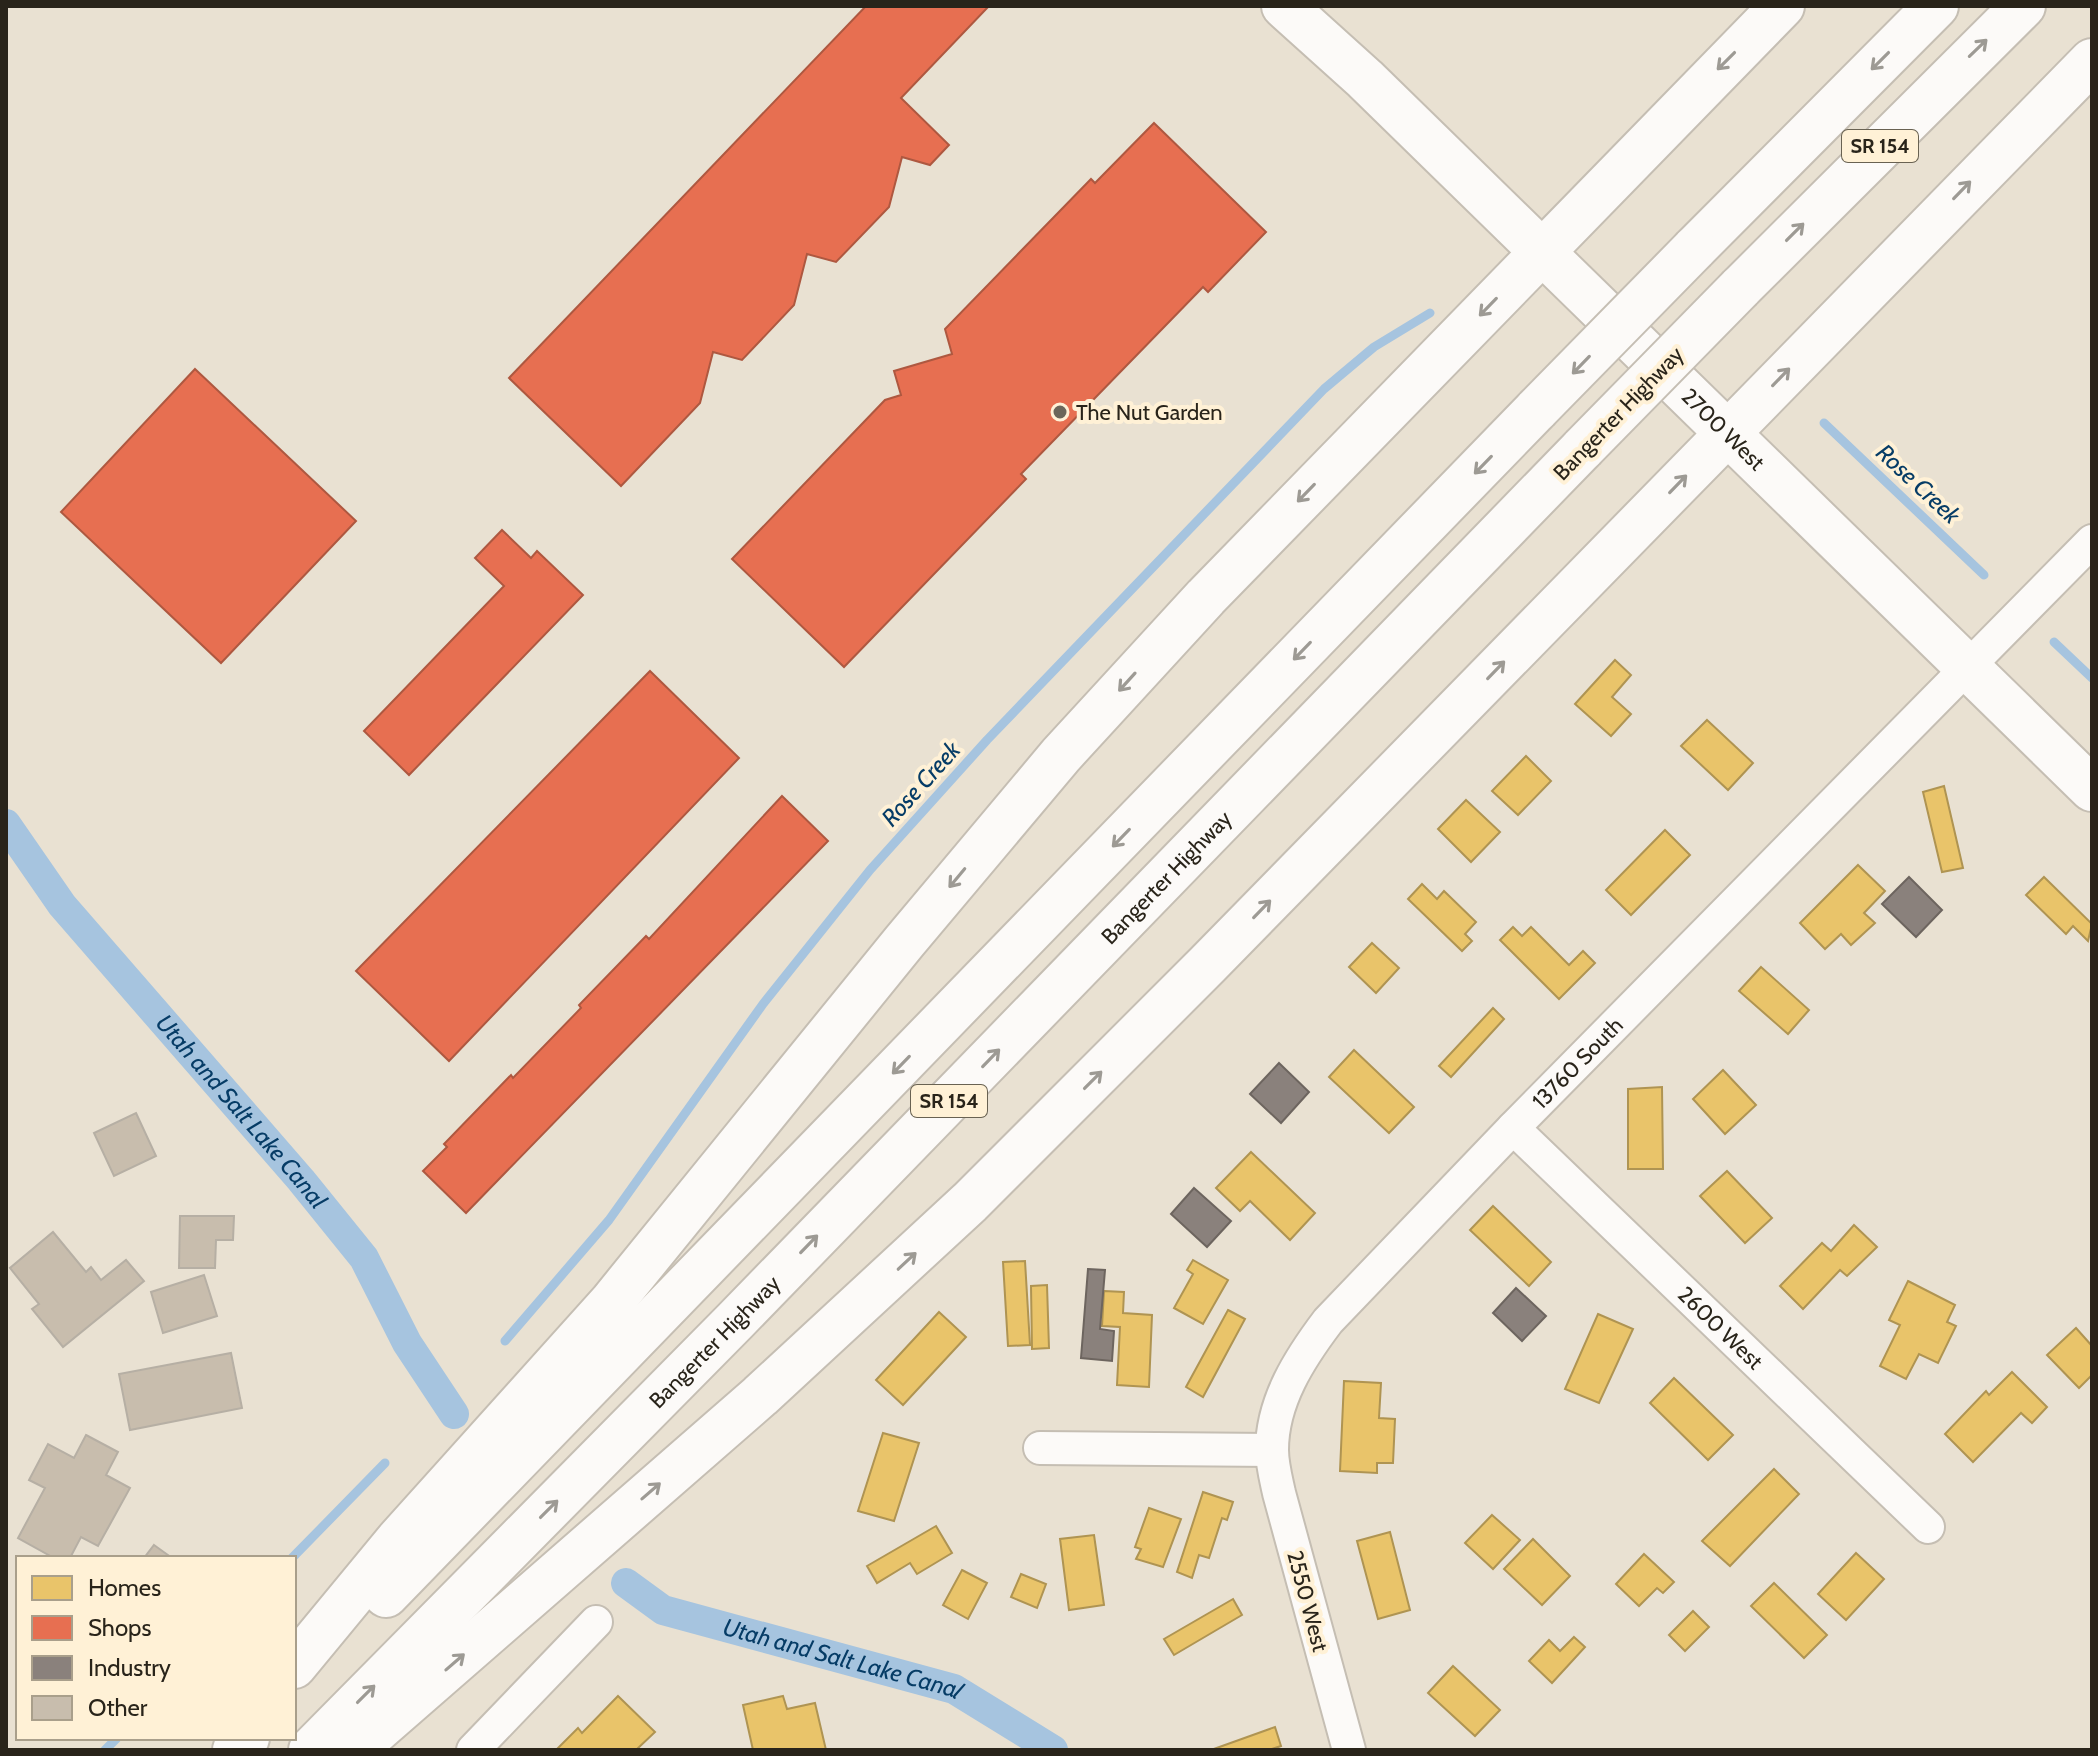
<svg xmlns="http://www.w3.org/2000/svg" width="2098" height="1756" font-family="Cabin,sans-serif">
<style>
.homes{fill:#e9c46a;stroke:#af9452;stroke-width:2}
.shops{fill:#e76f51;stroke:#ae5840;stroke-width:2}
.industry{fill:#8a817c;stroke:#6d655f;stroke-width:2}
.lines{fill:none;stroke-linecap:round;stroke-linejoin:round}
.stream{stroke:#a6c4df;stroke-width:9}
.canal{stroke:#a6c4df;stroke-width:30}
.building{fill:#c8bdad;stroke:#b6afa4;stroke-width:2}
.street-casing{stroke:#c5beb3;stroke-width:36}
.secondary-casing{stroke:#c5beb3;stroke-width:48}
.highway-casing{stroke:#c5beb3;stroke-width:48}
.street{stroke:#fcfaf8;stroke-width:32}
.secondary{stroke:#fcfaf8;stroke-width:44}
.highway{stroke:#fcfaf8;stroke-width:44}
.highway-bridge-casing{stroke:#c5beb3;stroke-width:48;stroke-linecap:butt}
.highway-bridge{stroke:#fcfaf8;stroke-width:44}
.oneway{stroke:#9d9a94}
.poi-dot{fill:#6c665a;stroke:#fff1d6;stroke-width:3}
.labels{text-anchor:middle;stroke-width:8;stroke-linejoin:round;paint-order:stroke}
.shield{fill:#fff1d6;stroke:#696252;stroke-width:2}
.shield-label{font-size:20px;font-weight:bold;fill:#29241a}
.poi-label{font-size:22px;fill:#29241a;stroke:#fff1d6;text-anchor:start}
.street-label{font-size:22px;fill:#29241a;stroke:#fff1d6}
.water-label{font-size:24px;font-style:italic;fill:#063c66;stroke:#fff1d6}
</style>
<rect width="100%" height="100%" fill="#e9e1d2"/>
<g class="homes">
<path d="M 1615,660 L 1631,675 L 1612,697 L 1631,714 L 1611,736 L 1575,704 Z"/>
<path d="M 1707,720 L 1753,763 L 1728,790 L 1681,746 Z"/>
<path d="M 1526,756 L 1551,781 L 1518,815 L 1492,791 Z"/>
<path d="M 1944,786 L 1963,868 L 1942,872 L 1923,792 Z"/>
<path d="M 1466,800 L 1500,832 L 1471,862 L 1438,829 Z"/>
<path d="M 1665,830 L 1690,855 L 1631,915 L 1606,890 Z"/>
<path d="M 1858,865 L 1885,891 L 1864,913 L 1875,923 L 1851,945 L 1841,934 L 1825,949 L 1800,923 Z"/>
<path d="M 2044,877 L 2092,924 L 2088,941 L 2073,926 L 2066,934 L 2026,895 Z"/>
<path d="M 1422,884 L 1437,899 L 1444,891 L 1476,922 L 1465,934 L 1472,941 L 1462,951 L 1408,899 Z"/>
<path d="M 1513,927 L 1522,936 L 1531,927 L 1569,965 L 1583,951 L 1595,963 L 1559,999 L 1500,940 Z"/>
<path d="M 1372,943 L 1399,968 L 1376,993 L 1349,967 Z"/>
<path d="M 1761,967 L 1809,1010 L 1788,1034 L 1739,991 Z"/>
<path d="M 1493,1008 L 1504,1019 L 1451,1077 L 1439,1066 Z"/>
<path d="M 1354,1050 L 1414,1107 L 1389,1133 L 1329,1077 Z"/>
<path d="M 1723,1070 L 1756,1105 L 1725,1134 L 1693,1099 Z"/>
<path d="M 1662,1087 L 1663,1169 L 1628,1169 L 1628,1089 Z"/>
<path d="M 1251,1152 L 1315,1213 L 1290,1240 L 1250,1201 L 1240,1211 L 1216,1188 Z"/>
<path d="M 1727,1171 L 1772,1218 L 1745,1243 L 1700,1196 Z"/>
<path d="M 1493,1206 L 1551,1262 L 1529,1286 L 1470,1230 Z"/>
<path d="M 1854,1225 L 1877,1247 L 1847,1276 L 1840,1270 L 1803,1309 L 1780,1286 L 1822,1243 L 1831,1251 Z"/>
<path d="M 1193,1260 L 1228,1280 L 1203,1324 L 1174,1308 L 1193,1274 L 1187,1270 Z"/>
<path d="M 1025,1261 L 1030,1345 L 1008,1346 L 1003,1262 Z"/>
<path d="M 1908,1281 L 1955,1305 L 1947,1322 L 1956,1326 L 1938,1363 L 1919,1354 L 1906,1379 L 1880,1366 L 1900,1325 L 1889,1320 Z"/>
<path d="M 1047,1285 L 1049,1348 L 1032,1349 L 1031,1286 Z"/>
<path d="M 1104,1291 L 1124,1292 L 1123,1313 L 1152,1315 L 1149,1387 L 1117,1385 L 1120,1327 L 1102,1326 Z"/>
<path d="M 1228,1310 L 1245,1319 L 1203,1397 L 1186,1387 Z"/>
<path d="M 939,1312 L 966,1337 L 903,1405 L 876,1380 Z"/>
<path d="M 1598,1314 L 1633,1329 L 1599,1403 L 1565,1389 Z"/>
<path d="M 2076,1328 L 2092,1346 L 2092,1375 L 2079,1388 L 2047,1355 Z"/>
<path d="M 2012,1372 L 2047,1407 L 2032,1423 L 2021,1413 L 1973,1462 L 1945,1434 L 1986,1391 L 1989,1395 Z"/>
<path d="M 1674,1378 L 1733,1435 L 1708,1460 L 1650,1403 Z"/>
<path d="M 1344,1381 L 1381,1383 L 1379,1418 L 1395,1419 L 1393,1463 L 1377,1463 L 1377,1473 L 1340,1471 Z"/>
<path d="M 883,1433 L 919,1443 L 894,1521 L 858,1511 Z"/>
<path d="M 1774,1469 L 1799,1494 L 1730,1566 L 1702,1541 Z"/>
<path d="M 1203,1492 L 1233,1502 L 1227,1520 L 1222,1518 L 1209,1558 L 1199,1555 L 1192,1578 L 1177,1572 Z"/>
<path d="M 1149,1508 L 1181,1519 L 1163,1567 L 1136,1559 L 1141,1549 L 1135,1547 Z"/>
<path d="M 1492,1515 L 1520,1540 L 1493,1569 L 1465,1543 Z"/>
<path d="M 936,1526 L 952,1553 L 917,1574 L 910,1563 L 877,1583 L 867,1566 Z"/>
<path d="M 1390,1532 L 1410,1610 L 1378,1619 L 1357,1541 Z"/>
<path d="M 1094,1535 L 1104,1605 L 1069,1610 L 1060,1539 Z"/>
<path d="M 1533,1539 L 1570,1576 L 1542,1605 L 1504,1569 Z"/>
<path d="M 1856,1553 L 1884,1579 L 1846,1620 L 1818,1594 Z"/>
<path d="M 1644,1554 L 1674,1582 L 1663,1593 L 1657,1588 L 1639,1606 L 1616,1584 Z"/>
<path d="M 962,1570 L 987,1583 L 968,1619 L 943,1605 Z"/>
<path d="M 1021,1574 L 1046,1584 L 1037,1608 L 1011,1597 Z"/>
<path d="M 1774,1583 L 1827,1635 L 1804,1658 L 1751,1606 Z"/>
<path d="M 1233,1599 L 1242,1615 L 1174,1655 L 1164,1639 Z"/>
<path d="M 1693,1611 L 1709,1627 L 1685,1651 L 1669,1635 Z"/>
<path d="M 1574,1637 L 1585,1647 L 1552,1683 L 1529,1661 L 1549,1640 L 1560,1651 Z"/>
<path d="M 1453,1666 L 1500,1710 L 1475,1736 L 1428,1693 Z"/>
<path d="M 618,1696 L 655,1732 L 636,1750 L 556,1750 L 578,1728 L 582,1733 Z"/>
<path d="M 783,1696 L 787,1709 L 815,1703 L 826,1750 L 753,1750 L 743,1705 Z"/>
<path d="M 1275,1727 L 1281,1746 L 1269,1750 L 1211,1750 Z"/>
</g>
<g class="shops">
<path d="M 866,6 L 989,6 L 901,98 L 949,145 L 930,165 L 902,157 L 889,207 L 836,262 L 807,254 L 794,305 L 742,360 L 713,352 L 700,403 L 621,486 L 509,378 Z"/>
<path d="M 1154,123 L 1266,232 L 1208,292 L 1203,287 L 1021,474 L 1026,479 L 844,667 L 732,559 L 885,400 L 901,395 L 894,371 L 952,354 L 945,329 L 1091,179 L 1095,183 Z"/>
<path d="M 195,369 L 356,521 L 221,663 L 61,512 Z"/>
<path d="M 502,530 L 531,558 L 537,551 L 583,595 L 409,775 L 364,731 L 504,586 L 475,558 Z"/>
<path d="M 650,671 L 739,758 L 449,1061 L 356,971 Z"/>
<path d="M 782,796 L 828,841 L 466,1213 L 423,1171 L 447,1147 L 444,1144 L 511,1075 L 513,1078 L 581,1008 L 579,1005 L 646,936 L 649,939 Z"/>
</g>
<g class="industry">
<path d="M 1909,877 L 1942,910 L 1916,937 L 1882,904 Z"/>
<path d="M 1279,1063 L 1309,1092 L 1281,1123 L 1250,1094 Z"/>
<path d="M 1194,1188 L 1231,1221 L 1207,1247 L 1171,1214 Z"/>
<path d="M 1088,1269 L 1105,1270 L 1100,1329 L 1114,1331 L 1112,1361 L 1081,1358 Z"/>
<path d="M 1516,1288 L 1546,1316 L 1522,1341 L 1493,1313 Z"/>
</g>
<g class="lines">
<g class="stream">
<path d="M 1824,423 L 1984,575"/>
<path d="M 2054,642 L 2092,678"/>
<path d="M 505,1341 L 609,1220 L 763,1004 L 870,870 L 987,740 L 1324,389 L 1374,347 L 1430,313"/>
<path d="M 292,1558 L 385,1463"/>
<path d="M 105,1750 L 117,1738"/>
</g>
<g class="canal">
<path id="s1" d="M 6,824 L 62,905 L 301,1180 L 364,1258 L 407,1343 L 454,1414"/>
<path id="s2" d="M 626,1583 L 663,1610 L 954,1689 L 1053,1750"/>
</g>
</g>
<g class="building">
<path d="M 136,1113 L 156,1156 L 114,1176 L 94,1133 Z"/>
<path d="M 180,1216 L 234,1216 L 233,1240 L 216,1240 L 215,1268 L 179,1268 Z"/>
<path d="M 53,1232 L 86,1272 L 91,1267 L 101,1280 L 126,1260 L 144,1281 L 63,1347 L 32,1309 L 39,1304 L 10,1268 Z"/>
<path d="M 204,1275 L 217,1316 L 163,1333 L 151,1292 Z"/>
<path d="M 231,1353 L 242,1408 L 130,1430 L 119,1374 Z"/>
<path d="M 86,1435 L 118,1452 L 106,1475 L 130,1488 L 98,1546 L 81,1537 L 70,1558 L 54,1558 L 18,1538 L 45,1488 L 29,1480 L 48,1444 L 74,1458 Z"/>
<path d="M 154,1545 L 172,1558 L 144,1558 Z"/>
</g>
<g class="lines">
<g class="street-casing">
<g id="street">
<path id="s3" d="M 1513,1128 L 1928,1527"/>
<path d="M 1040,1448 L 1272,1450"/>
<path d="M 473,1750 L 596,1622"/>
<path id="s4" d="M 1349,1750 L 1279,1493 C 1276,1479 1272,1464 1272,1450 C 1272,1401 1300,1358 1328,1321 L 1513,1128 L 2092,541"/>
</g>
</g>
<g class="secondary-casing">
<g id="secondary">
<path id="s5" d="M 1284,6 L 1365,79 L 2092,789"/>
</g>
</g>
<g class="highway-casing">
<g id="highway">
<path d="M 1694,249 L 1936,6"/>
<path d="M 1740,288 L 2023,6"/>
<path d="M 386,1595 L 1537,409"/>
<path d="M 294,1666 L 398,1540 L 611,1303 L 904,942 L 1061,755 L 1206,597 L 1782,6"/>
<path d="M 235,1750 L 247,1738"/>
<path id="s6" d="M 311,1750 L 735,1321 L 1583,448"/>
<path d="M 354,1750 L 760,1396 L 970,1202 L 1207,965 L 2092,61"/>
</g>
</g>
<use href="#street" class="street"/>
<use href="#secondary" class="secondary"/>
<use href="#highway" class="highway"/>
<g class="highway-bridge-casing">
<g id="highway-bridge">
<path d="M 1537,409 L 1694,249"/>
<path d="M 1583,448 L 1740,288"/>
</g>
</g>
<use href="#highway-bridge" class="highway-bridge"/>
</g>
<defs><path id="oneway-shaft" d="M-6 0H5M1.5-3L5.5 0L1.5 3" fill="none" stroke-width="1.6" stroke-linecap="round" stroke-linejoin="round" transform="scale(2)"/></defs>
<g class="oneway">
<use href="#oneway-shaft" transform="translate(1978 48) rotate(-44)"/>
<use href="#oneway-shaft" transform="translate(1726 61) rotate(135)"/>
<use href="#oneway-shaft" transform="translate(1880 61) rotate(135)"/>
<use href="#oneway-shaft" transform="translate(1962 190) rotate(-46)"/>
<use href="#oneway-shaft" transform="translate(1795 232) rotate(-45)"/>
<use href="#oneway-shaft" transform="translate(1488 307) rotate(134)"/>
<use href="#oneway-shaft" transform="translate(1581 365) rotate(134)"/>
<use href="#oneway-shaft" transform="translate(1781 377) rotate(-46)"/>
<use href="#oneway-shaft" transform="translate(1483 465) rotate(134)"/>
<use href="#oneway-shaft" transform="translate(1678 484) rotate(-46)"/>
<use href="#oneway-shaft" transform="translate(1306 493) rotate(134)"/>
<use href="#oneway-shaft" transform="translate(1302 651) rotate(134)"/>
<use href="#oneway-shaft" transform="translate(1496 670) rotate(-46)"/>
<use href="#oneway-shaft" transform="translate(1127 682) rotate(132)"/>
<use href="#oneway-shaft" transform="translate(1121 838) rotate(134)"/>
<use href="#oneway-shaft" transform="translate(957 878) rotate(130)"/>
<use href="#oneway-shaft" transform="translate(1262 909) rotate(-46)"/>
<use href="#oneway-shaft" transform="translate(991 1058) rotate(-46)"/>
<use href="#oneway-shaft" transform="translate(901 1065) rotate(134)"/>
<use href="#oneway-shaft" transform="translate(1093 1080) rotate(-45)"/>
<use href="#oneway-shaft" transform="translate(809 1244) rotate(-46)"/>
<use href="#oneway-shaft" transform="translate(907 1261) rotate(-43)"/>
<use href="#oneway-shaft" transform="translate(651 1491) rotate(-41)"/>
<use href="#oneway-shaft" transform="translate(549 1509) rotate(-45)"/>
<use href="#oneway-shaft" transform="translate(455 1662) rotate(-41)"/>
<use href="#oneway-shaft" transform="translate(366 1694) rotate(-45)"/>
</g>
<circle class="poi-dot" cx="1060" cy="412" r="8"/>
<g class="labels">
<g class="shield">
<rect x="1842" y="130" width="76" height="32" rx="6"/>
<rect x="911" y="1085" width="76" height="32" rx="6"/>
</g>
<g class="shield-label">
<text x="1880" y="153">SR 154</text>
<text x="949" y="1108">SR 154</text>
</g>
<g class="poi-label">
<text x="1076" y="420">The Nut Garden</text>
</g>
<g class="street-label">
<text transform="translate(1618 413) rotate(-46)" y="8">Bangerter Highway</text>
<text dy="8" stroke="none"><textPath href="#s5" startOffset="610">2700 West</textPath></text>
<text dy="8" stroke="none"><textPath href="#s6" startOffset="1222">Bangerter Highway</textPath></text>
<text dy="8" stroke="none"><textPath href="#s4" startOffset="812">13760 South</textPath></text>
<text dy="8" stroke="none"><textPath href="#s3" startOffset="288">2600 West</textPath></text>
<text dy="8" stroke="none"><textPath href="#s6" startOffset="574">Bangerter Highway</textPath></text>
<text transform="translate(1308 1601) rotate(75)" y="8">2550 West</text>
</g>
<g class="water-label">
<text transform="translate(1918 484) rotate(43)" y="8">Rose Creek</text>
<text transform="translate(921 784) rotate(-48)" y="8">Rose Creek</text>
<text dy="8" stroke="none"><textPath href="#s1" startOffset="372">Utah and Salt Lake Canal</textPath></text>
<text dy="8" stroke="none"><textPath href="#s2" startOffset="232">Utah and Salt Lake Canal</textPath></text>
</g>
</g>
<rect width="2098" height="1756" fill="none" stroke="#29241a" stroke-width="16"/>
<rect x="16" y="1556" width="280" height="184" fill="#fff1d6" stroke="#a99f8b" stroke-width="2"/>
<rect x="32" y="1576" width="40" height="24" fill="#e9c46a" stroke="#a99f8b" stroke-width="2"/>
<text x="88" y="1596" font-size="24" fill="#29241a">Homes</text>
<rect x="32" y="1616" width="40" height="24" fill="#e76f51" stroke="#a99f8b" stroke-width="2"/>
<text x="88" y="1636" font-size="24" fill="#29241a">Shops</text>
<rect x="32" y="1656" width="40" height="24" fill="#8a817c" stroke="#a99f8b" stroke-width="2"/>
<text x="88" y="1676" font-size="24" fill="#29241a">Industry</text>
<rect x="32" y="1696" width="40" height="24" fill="#c8bdad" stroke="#a99f8b" stroke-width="2"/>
<text x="88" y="1716" font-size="24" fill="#29241a">Other</text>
</svg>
